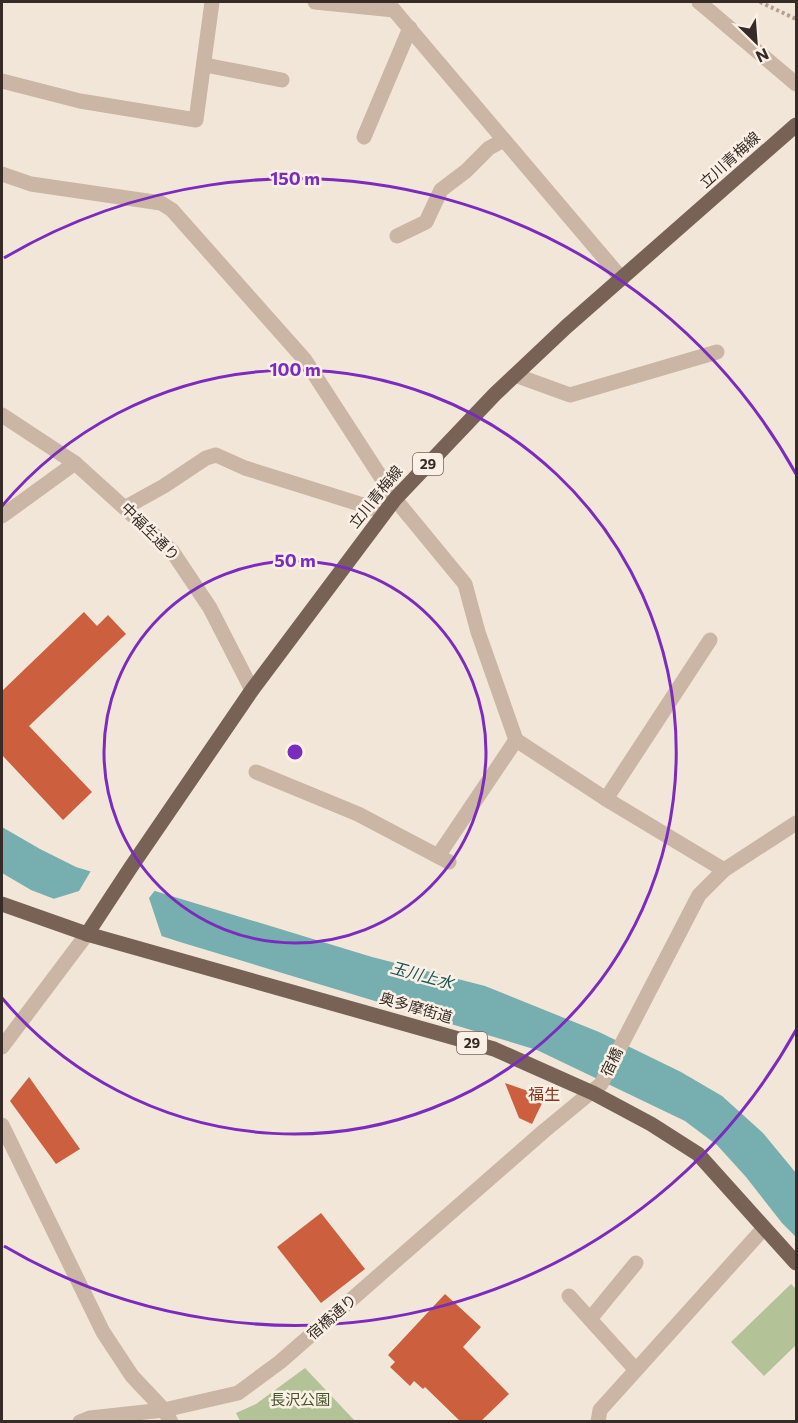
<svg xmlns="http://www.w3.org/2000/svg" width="798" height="1423" font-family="Commissioner,'Noto Sans JP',sans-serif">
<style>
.green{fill:#b4c298}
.water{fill:#77aeb0}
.pier{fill:#f2e6d9}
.building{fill:#cb5f3e}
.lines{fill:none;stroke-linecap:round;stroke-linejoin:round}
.path{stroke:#b69f8e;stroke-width:4;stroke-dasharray:3 3;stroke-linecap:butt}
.minor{stroke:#cbb5a4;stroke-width:15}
.major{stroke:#786256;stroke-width:15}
.ring{fill:none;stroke:#7b2cbf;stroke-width:3}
.labels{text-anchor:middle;stroke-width:5;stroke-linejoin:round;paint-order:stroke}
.shield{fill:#faf0e5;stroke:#71665f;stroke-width:1.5}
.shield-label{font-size:14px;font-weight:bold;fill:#362b26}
.street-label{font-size:15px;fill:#362b26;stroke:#faf0e5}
.park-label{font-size:15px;fill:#455529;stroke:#faf0e5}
.water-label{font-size:16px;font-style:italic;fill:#1a5559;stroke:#faf0e5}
.neighbourhood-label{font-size:16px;fill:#88351c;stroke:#faf0e5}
.centre{fill:#7b2cbf;stroke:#faf0e5;stroke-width:3}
.ring-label{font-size:18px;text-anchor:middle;font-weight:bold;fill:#7b2cbf;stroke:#faf0e5;stroke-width:5;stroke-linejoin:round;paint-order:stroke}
</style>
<rect width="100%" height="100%" fill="#f2e6d9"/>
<g class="green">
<path d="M 791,1284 L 796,1289 L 796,1345 L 764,1376 L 731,1342 Z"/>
<path d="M 305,1368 L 355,1421 L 240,1421 L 236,1413 L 256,1404 Z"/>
</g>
<path class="water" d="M 2,827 L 40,849 L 76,867 L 372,957 L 485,986 L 599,1032 L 681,1072 L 722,1096 L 763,1133 L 796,1173 L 796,1237 L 782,1223 L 746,1177 L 717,1145 L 685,1121 L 537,1050 L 180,942 L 88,912 L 31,890 L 2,873 Z"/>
<path class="pier" d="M 92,869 L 156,889 L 149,898 L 163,940 L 50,900 L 79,891 Z"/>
<g class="building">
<path d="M 84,612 L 97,626 L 108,615 L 126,634 L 29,726 L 92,792 L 63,820 L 2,755 L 2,691 Z"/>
<path d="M 29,1077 L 80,1149 L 56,1164 L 10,1101 Z"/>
<path d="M 505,1083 L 545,1097 L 532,1124 L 519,1118 Z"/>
<path d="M 321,1213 L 365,1269 L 321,1303 L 277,1247 Z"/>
<path d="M 445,1294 L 481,1327 L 463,1347 L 509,1394 L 480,1422 L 461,1422 L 425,1387 L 423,1389 L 414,1381 L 410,1386 L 390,1367 L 395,1362 L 388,1355 Z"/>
</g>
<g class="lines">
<path class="path" d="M 760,2 L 796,19"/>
<g class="minor">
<path d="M 315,2 L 394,10"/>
<path d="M 387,2 L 622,279"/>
<path d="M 699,2 L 796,84"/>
<path d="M 205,65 L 282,80"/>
<path d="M 2,81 L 80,101 L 196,120 L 212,2"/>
<path d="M 364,137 L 410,28"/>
<path d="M 2,174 L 31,184 L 161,203 L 172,210 L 305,360 L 395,499 L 465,584 L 478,632 L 516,740 L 606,799 L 724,870"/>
<path d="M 397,236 L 426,222 L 441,190 L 466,171 L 489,148 L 504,140"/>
<path d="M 515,375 L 570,395 L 717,352"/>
<path d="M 2,415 L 75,463 L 172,551 L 210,608 L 252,690"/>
<path d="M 126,507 L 164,486 L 206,458 L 216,455 L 245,468 L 385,512"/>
<path d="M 2,516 L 75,463"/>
<path d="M 256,772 L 358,814 L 449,862"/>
<path d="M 606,799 L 710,640"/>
<path d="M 438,856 L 516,740"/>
<path d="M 2,1047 L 87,934"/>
<path d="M 2,1125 L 103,1332 L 132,1376 L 164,1410 L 171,1422"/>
<path d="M 569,1296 L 635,1369"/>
<path d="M 590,1319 L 636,1263"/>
<path d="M 80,1422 L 90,1418 L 164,1410 L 238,1393 L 280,1362 L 544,1131 L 601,1084 L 699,895 L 724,870 L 796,823"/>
<path d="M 598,1422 L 600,1410 L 764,1228"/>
</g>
<g class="major">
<path d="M 2,904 L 87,934 L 494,1049 L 593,1093 L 651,1124 L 698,1154 L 796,1263"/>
<path d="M 87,934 L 131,867 L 252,690 L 395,499 L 495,394 L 566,327 L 796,125"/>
</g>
</g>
<g class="ring">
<circle cx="295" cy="752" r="191"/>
<path d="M2 506A382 382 0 1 1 2 998"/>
<path d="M796 1030A573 573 0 0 1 4 1246M4 258A573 573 0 0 1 796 474"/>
</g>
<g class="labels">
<g class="shield">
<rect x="413" y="453" width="30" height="22" rx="4.5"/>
<rect x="457" y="1032" width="30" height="22" rx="4.5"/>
</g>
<g class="shield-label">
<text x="428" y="469">29</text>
<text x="472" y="1048">29</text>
</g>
<g class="street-label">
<text transform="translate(730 160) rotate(-42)" y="5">立川青梅線</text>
<text transform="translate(376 497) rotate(-51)" y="5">立川青梅線</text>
<text transform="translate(150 532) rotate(45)" y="5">中福生通り</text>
<text transform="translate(416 1008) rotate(16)" y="5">奥多摩街道</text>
<text transform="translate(612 1062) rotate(-64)" y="5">宿橋</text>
<text transform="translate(332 1317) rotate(-41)" y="5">宿橋通り</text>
</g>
<g class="park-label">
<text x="300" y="1405">長沢公園</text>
</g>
<g class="water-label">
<text transform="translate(422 975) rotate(15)" y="6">玉川上水</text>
</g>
<g class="neighbourhood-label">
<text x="544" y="1100">福生</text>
</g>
</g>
<circle cx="295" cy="752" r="9" class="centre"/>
<g class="ring-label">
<text x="295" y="185">150 m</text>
<text x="295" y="376">100 m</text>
<text x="295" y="567">50 m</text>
</g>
<rect width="798" height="1423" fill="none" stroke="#362b26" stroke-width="6"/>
<g transform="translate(756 42) rotate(155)" stroke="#faf0e5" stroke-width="4.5" paint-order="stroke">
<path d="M0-4.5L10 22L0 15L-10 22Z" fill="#362b26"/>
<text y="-9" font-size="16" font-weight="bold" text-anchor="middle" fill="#362b26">N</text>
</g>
</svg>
